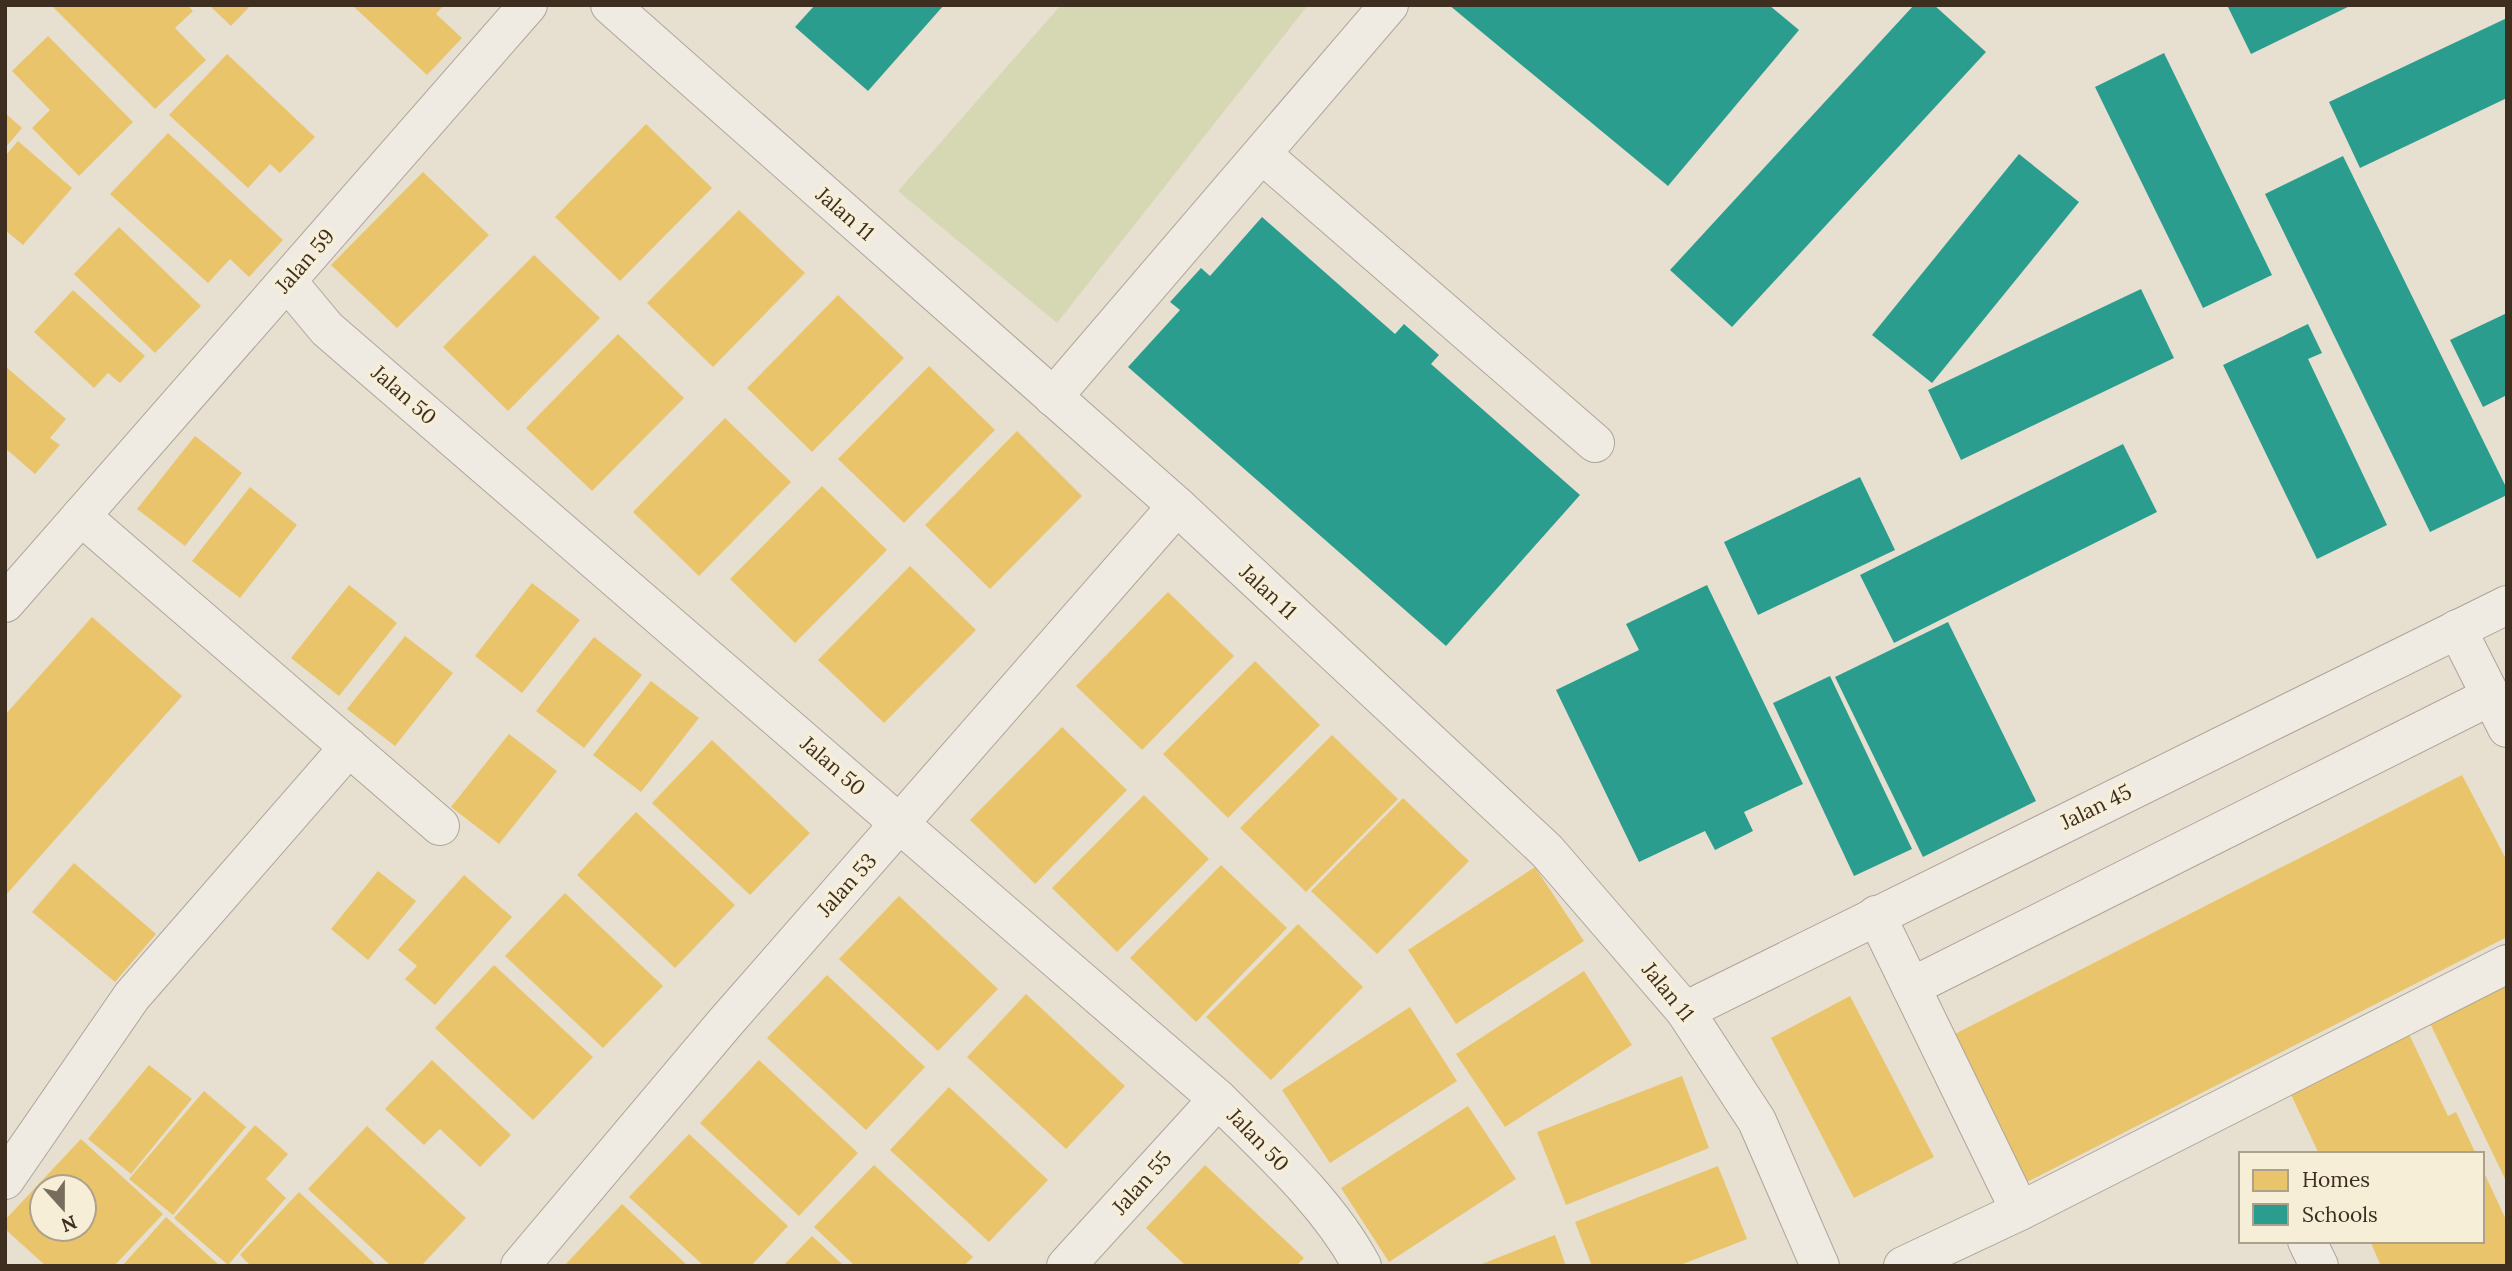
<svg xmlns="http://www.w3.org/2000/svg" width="2512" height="1271" font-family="Lora,serif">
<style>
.green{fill:#d6d7b3}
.homes{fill:#e9c46a;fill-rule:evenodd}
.schools{fill:#2a9d8f}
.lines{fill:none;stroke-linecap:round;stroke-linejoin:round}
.minor-casing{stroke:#ada599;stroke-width:40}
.minor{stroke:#efebe3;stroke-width:38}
.labels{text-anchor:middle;stroke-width:7;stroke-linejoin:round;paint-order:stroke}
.street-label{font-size:21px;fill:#3d2e20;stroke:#f7eed8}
</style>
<rect width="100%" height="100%" fill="#e7e0d1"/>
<path class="green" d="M 1061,5 L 1308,5 L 1057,323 L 898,191 Z"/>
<g class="homes">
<path d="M 51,5 L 188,5 L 193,11 L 175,28 L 206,60 L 155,109 Z"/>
<path d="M 209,5 L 251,5 L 231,26 Z"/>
<path d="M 352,5 L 444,5 L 436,14 L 462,38 L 427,75 Z"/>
<path d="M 48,36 L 133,122 L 79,176 L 32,128 L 50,110 L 12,71 Z"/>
<path d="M 227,54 L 315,137 L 280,173 L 270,164 L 248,188 L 169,115 Z"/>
<path d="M 5,113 L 22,128 L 5,148 Z"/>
<path d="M 646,124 L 712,188 L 620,281 L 555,217 Z"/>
<path d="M 168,133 L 283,240 L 249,277 L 230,259 L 208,283 L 110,194 Z"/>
<path d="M 18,141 L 72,188 L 23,245 L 5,230 L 5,156 Z"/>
<path d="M 423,172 L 489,235 L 397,328 L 331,265 Z"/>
<path d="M 739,210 L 805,273 L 713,367 L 647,303 Z"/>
<path d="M 119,227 L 201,306 L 155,353 L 74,274 Z"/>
<path d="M 534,255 L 600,318 L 508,411 L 443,347 Z"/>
<path d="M 73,290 L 145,356 L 120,383 L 108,373 L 94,388 L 34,332 Z"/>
<path d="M 838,295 L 904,358 L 812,452 L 747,388 Z"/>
<path d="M 618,334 L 684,398 L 592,491 L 526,428 Z"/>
<path d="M 5,366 L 66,419 L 50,438 L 60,445 L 35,474 L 5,448 Z"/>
<path d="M 929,366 L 995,430 L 904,523 L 838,459 Z"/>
<path d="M 725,418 L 791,482 L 699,576 L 633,512 Z"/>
<path d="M 1017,431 L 1082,496 L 990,589 L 925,525 Z"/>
<path d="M 195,436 L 242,473 L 185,546 L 137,509 Z"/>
<path d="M 822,486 L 887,550 L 795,643 L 730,579 Z"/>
<path d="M 250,487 L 297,525 L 240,598 L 192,561 Z"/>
<path d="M 910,566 L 976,630 L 884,723 L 818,660 Z"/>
<path d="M 532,583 L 580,620 L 522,693 L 475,656 Z"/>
<path d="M 349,585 L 397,623 L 339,696 L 291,658 Z"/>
<path d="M 1168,592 L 1234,656 L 1142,750 L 1076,686 Z"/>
<path d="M 92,617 L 182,696 L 5,896 L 5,715 Z"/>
<path d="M 405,636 L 453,673 L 395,746 L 347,709 Z"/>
<path d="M 594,637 L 642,675 L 584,748 L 536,711 Z"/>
<path d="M 1255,661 L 1320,725 L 1228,818 L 1163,754 Z"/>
<path d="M 651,681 L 699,718 L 641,792 L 593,755 Z"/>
<path d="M 1062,727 L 1127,790 L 1035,884 L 970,820 Z"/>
<path d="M 509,734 L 557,771 L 499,844 L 451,807 Z"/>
<path d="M 1332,735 L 1398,799 L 1306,892 L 1240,828 Z"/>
<path d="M 712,740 L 810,833 L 750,895 L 652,803 Z"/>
<path d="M 2462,775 L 2507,861 L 2507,937 L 2025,1183 L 1949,1037 Z"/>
<path d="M 1144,795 L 1209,859 L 1117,952 L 1052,888 Z"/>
<path d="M 1403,798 L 1469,861 L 1377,954 L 1311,891 Z"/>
<path d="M 636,812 L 735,905 L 675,968 L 577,875 Z"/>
<path d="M 74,863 L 156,934 L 115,982 L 32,912 Z"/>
<path d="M 1221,865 L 1287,928 L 1196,1022 L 1130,958 Z"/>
<path d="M 1535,867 L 1584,941 L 1456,1024 L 1408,950 Z"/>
<path d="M 378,871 L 416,901 L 368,960 L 331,929 Z"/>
<path d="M 464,875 L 512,917 L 435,1005 L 405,979 L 417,966 L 398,950 Z"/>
<path d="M 565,893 L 663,986 L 603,1048 L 505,956 Z"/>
<path d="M 899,896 L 998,989 L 938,1051 L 839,959 Z"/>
<path d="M 1298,924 L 1363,987 L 1271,1080 L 1206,1017 Z"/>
<path d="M 494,965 L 593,1057 L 533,1120 L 435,1028 Z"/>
<path d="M 1584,971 L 1632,1045 L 1505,1127 L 1456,1054 Z"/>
<path d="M 827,975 L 925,1067 L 866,1130 L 767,1038 Z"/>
<path d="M 2507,980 L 2507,1183 L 2427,1017 Z"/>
<path d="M 1026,994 L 1125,1086 L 1066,1149 L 967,1057 Z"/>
<path d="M 1850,996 L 1934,1157 L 1854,1198 L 1771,1038 Z"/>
<path d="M 1410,1007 L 1457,1081 L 1330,1163 L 1282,1090 Z"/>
<path d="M 2406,1028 L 2448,1116 L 2456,1112 L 2476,1154 L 2319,1154 L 2286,1084 Z"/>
<path d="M 432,1060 L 511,1135 L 480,1167 L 440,1129 L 424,1145 L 385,1109 Z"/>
<path d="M 759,1060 L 858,1153 L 799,1216 L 700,1123 Z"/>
<path d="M 149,1065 L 192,1099 L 131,1174 L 88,1139 Z"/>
<path d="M 1682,1076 L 1709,1148 L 1566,1205 L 1537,1132 Z"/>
<path d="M 949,1087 L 1048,1180 L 989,1242 L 890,1150 Z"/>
<path d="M 204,1091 L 246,1127 L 173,1215 L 129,1179 Z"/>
<path d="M 1468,1106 L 1516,1179 L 1389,1262 L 1341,1188 Z"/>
<path d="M 255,1125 L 288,1154 L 266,1179 L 286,1198 L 228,1265 L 174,1218 Z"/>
<path d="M 367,1126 L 466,1218 L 421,1266 L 391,1266 L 308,1189 Z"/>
<path d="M 689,1134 L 788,1226 L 751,1266 L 704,1266 L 629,1197 Z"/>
<path d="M 81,1139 L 163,1214 L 114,1266 L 46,1266 L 5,1229 L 5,1220 ZM 42,1187 L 84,1187 L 84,1229 L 42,1229 Z"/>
<path d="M 874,1165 L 973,1257 L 964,1266 L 855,1266 L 814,1227 Z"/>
<path d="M 1205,1165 L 1304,1258 L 1296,1266 L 1186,1266 L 1146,1228 Z"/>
<path d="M 1718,1166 L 1747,1239 L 1678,1266 L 1592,1266 L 1575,1222 Z"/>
<path d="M 2482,1168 L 2507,1222 L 2507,1266 L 2381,1266 L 2370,1241 L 2482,1241 Z"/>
<path d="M 299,1192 L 377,1266 L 251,1266 L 240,1255 Z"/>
<path d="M 622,1204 L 688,1266 L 564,1266 Z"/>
<path d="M 166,1217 L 220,1266 L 122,1266 Z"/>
<path d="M 1555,1235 L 1566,1266 L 1477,1266 Z"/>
<path d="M 812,1236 L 844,1266 L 783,1266 Z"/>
</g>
<g class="schools">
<path d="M 815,5 L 944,5 L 868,91 L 795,27 Z"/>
<path d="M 1449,5 L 1769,5 L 1799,30 L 1668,186 Z"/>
<path d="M 1914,5 L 1934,5 L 1986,52 L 1732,327 L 1670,270 Z"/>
<path d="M 2227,5 L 2352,5 L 2251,54 Z"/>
<path d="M 2507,18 L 2507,98 L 2360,168 L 2329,102 Z"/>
<path d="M 2164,53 L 2272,275 L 2203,308 L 2095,87 Z"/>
<path d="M 2019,154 L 2079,202 L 1932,383 L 1872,335 Z"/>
<path d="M 2343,156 L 2507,489 L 2507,495 L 2430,532 L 2265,194 Z"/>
<path d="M 1262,217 L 1395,334 L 1404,324 L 1439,355 L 1431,364 L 1580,495 L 1446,646 L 1128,367 L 1180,310 L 1170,302 L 1201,268 L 1210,276 Z"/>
<path d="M 2141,289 L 2174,358 L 1961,460 L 1928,390 Z"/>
<path d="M 2507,313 L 2507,395 L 2483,407 L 2450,340 Z"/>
<path d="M 2308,324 L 2322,353 L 2308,359 L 2387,525 L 2317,559 L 2223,365 Z"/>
<path d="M 2123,444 L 2157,512 L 1894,643 L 1860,575 Z"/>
<path d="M 1860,477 L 1895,550 L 1758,615 L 1724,542 Z"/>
<path d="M 1707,585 L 1803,784 L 1744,812 L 1753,831 L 1715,850 L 1705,831 L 1639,862 L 1556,690 L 1639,650 L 1626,624 Z"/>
<path d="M 1948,622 L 2036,801 L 1923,857 L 1835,677 Z"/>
<path d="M 1830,676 L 1912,849 L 1854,876 L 1773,703 Z"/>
</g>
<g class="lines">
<g class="minor-casing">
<g id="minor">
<path d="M 610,5 L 1177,506 L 1547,851 L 1685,1011 L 1757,1121 L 1820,1266"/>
<path d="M 1263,155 L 1595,443"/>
<path d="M 287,281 L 327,329 L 1218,1099 C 1269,1150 1328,1202 1362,1266"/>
<path d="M 1053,397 L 1389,5"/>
<path d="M 81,516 L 440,826"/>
<path d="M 5,603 L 528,5"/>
<path d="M 2457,629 L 2507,728"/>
<path d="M 1876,915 L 2020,1211"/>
<path d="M 1911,987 L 2491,696"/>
<path d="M 1685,1011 L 2507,605"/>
<path d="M 5,1180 L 132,996 L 349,747"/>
<path d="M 2307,1241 L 2319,1266"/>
<path d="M 520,1266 L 724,1024 L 1177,506"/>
<path d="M 1066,1266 L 1218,1099"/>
<path d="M 1903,1266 L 2020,1211 L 2507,964"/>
</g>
</g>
<use href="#minor" class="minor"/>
</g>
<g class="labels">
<g class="street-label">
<text transform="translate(845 214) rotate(41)" y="7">Jalan 11</text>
<text transform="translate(305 261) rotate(-49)" y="7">Jalan 59</text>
<text transform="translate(404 395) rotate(41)" y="7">Jalan 50</text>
<text transform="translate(1268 592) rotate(43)" y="7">Jalan 11</text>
<text transform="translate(833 766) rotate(41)" y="7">Jalan 50</text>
<text transform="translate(2096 807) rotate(-26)" y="7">Jalan 45</text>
<text transform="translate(847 885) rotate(-48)" y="7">Jalan 53</text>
<text transform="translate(1668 992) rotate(51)" y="7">Jalan 11</text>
<text transform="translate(1258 1140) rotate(46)" y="7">Jalan 50</text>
<text transform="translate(1142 1183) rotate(-48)" y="7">Jalan 55</text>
</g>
</g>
<rect width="2512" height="1271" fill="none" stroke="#3d2e20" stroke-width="14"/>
<rect x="2239" y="1152" width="245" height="91" fill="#f7eed8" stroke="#ada18e" stroke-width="2"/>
<rect x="2253" y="1170" width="35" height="21" fill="#e9c46a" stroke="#ada18e" stroke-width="2"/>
<text x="2302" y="1187" font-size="21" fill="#3d2e20">Homes</text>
<rect x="2253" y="1204" width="35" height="21" fill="#2a9d8f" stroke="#ada18e" stroke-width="2"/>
<text x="2302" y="1222" font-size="21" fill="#3d2e20">Schools</text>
<g transform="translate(63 1208) rotate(159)"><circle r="33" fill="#f7eed8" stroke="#ada18e" stroke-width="2"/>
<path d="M0-5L12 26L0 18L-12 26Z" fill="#786c5e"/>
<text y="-10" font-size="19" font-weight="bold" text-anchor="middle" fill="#3d2e20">N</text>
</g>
</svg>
